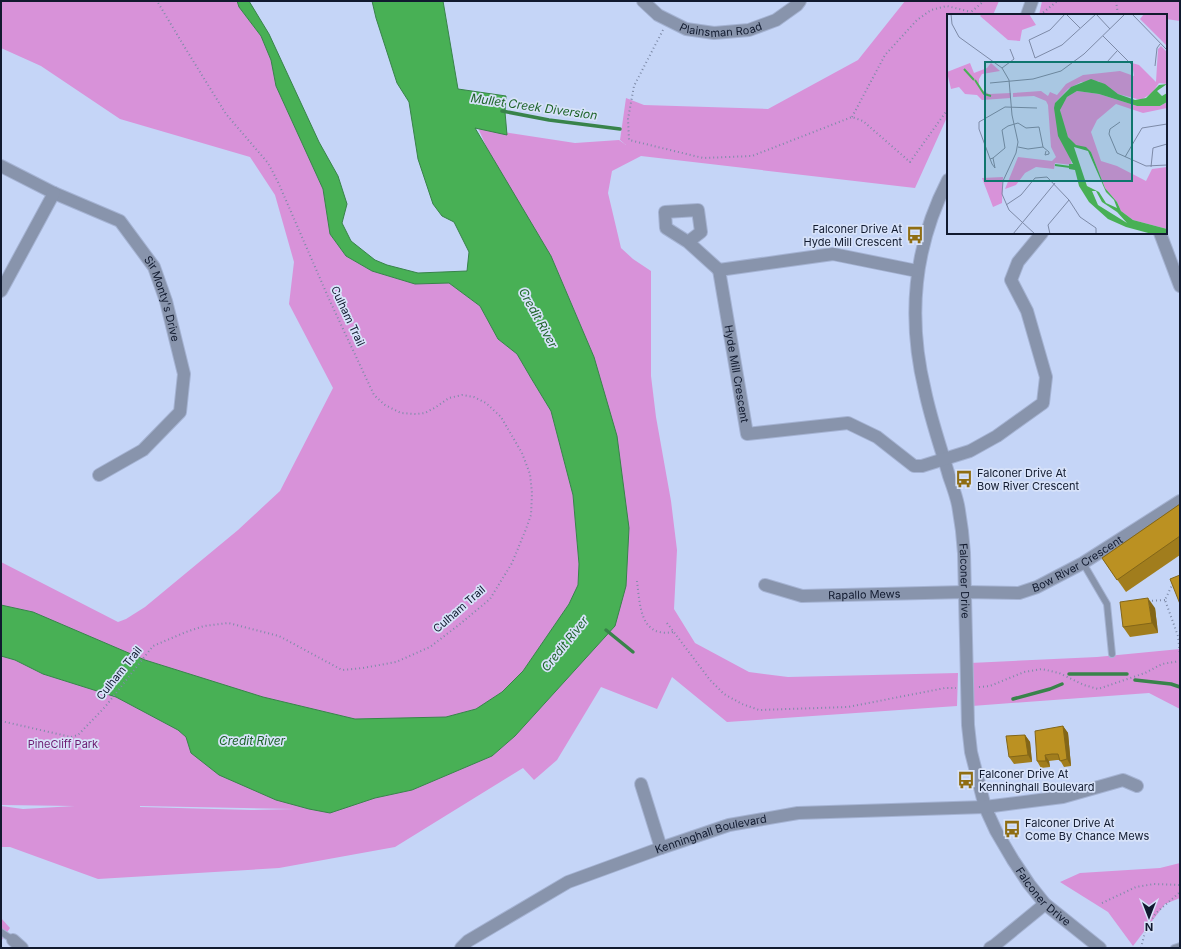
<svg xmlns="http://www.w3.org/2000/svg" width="1181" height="949" font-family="Inter,sans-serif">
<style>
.green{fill:#d892d9;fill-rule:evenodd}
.water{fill:#48b055;stroke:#38834a}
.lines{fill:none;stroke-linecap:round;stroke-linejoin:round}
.stream{stroke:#38834a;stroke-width:3.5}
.lane-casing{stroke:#a5b3d3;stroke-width:8}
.street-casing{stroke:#a5b3d3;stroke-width:14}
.path{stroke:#7e8ba8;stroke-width:2;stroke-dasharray:1 3;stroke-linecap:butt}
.lane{stroke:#8894ac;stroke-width:6}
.street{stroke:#8894ac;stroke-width:12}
.wall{fill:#a17d1d}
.shaded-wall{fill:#836618}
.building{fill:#bb9122;stroke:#836618}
.labels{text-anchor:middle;stroke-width:3.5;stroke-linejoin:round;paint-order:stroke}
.street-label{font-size:11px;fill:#111a2f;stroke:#d7e2f9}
.poi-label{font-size:11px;fill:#111a2f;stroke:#d7e2f9;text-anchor:start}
.park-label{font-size:11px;fill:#6c1b70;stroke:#d7e2f9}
.water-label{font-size:12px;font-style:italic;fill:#1e6429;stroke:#d7e2f9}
.inset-river{fill:none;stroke:#48b055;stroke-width:2}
.inset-road{fill:none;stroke:#7d8aa7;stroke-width:1}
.view{fill:#0f766e;fill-opacity:0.15;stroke:#0f766e;stroke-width:2}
.inset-edge{fill:none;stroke:#111a2f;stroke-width:2}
</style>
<rect width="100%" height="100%" fill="#c5d5f7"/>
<g class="green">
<path d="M 1,1 L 237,1 L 239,7 L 261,36 L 271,60 L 276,86 L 323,189 L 330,234 L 346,256 L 372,271 L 415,284 L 449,283 L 480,306 L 498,339 L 517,354 L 531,378 L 551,411 L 573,495 L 579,564 L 578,585 L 569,604 L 523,671 L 502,692 L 476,709 L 446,717 L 355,719 L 262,697 L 145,660 L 33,612 L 1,605 L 1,562 L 118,622 L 126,619 L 145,607 L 238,530 L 280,491 L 333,388 L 289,304 L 294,262 L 275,195 L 250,157 L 120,119 L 41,66 L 1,48 Z"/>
<path d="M 905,1 L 999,1 L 993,15 L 948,15 L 948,115 L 915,188 L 641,156 L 612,171 L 608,193 L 621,248 L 633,259 L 651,271 L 651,376 L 656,417 L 671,501 L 677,550 L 674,609 L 695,643 L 749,672 L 788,677 L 958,673 L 957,706 L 727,722 L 672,677 L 657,709 L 601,687 L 557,760 L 534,780 L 523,768 L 395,847 L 279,868 L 98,879 L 10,847 L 1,847 L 1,806 L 23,809 L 75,806 L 1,805 L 1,656 L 15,660 L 43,674 L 116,697 L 178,730 L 186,737 L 191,753 L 375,798 L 412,790 L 492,756 L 515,736 L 615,626 L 594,357 L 551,256 L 490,155 L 478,128 L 575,143 L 619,140 L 626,145 L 620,140 L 626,98 L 644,105 L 768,109 L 858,60 ZM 140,807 L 140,806 L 295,809 L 251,810 Z"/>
<path d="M 1042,1 L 1180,1 L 1180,21 L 1166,19 L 1166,15 L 1143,15 L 1133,13 L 1123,15 L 1039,15 Z"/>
<path d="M 1180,649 L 1180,709 L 1149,693 L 972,706 L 970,663 L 1097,657 Z"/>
<path d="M 1180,863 L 1180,898 L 1165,904 L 1133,946 L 1108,912 L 1060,882 L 1080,873 L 1160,868 Z"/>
<path d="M 1,918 L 10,928 L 1,941 Z"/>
</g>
<path class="water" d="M 237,1 L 249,1 L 269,34 L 319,142 L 338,176 L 347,204 L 342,223 L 351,241 L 375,260 L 387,265 L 418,273 L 467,271 L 469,252 L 454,222 L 442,216 L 433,204 L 418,159 L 409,102 L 397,83 L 376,18 L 372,1 L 443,1 L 458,89 L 506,96 L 505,112 L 507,135 L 475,128 L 551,256 L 594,357 L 617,436 L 629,528 L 626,586 L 615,626 L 515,736 L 492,756 L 412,790 L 375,798 L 330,813 L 309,809 L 276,800 L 219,775 L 191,753 L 186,737 L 178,730 L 116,697 L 43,674 L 15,660 L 1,656 L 1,605 L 33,612 L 145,660 L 263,697 L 355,719 L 446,717 L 476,709 L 502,692 L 523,671 L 569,604 L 578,585 L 579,564 L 573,495 L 551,411 L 531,378 L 517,354 L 498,339 L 480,306 L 449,283 L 415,284 L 372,271 L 346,256 L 330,234 L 323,189 L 276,86 L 271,60 L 261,36 L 239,7 Z"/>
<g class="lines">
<g class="stream">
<path d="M 502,111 L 549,120 L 620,129"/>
<path d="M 606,630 L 633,652"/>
<path d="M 1069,674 L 1127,674"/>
<path d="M 1135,680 L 1171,684 L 1180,687"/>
<path d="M 1013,699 L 1050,689 L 1062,684"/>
</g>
<g class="lane-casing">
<g id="lane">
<path d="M 1083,563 L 1107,604 L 1112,654"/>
<path d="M 1,932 L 13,940"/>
<path d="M 1174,948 L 1180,946"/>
</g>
</g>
<g class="street-casing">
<g id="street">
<path id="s1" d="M 643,1 L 658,15 L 686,29 L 714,33 L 749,30 L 776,20 L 797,5 L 800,1"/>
<path d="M 1027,15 L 1032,1"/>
<path id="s2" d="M 1,166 L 54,193 L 120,221 L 154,267 L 166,301 L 184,374 L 180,412 L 143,450 L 99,475"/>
<path id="s3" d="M 948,180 C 913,248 907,317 925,391 C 931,420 941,448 949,476 C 952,485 956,495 958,505 C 961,521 963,537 964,553 L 968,725 L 971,752 L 985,807 L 996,831 L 1013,860 L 1029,884 L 1045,904 L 1100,948"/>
<path d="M 1160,233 L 1180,286"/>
<path d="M 688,242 L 701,232 L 698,210 L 665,212 L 666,228 L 688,242 L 719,270"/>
<path id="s4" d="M 917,271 L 833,254 L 719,270 L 747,434 L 848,423 L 877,437 L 914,466 L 922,466 L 970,451 L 997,436 L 1043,403 L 1046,377 L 1027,311 L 1011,280 L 1018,262 L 1042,233"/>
<path d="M 1,291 L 54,193"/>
<path id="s5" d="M 765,585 L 802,596 L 965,592 L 1019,593 L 1037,587 L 1083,563 L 1180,501"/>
<path d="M 641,784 L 661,848"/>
<path d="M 13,940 L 22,948"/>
<path id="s6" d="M 461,948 L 468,941 L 568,882 L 661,848 L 729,825 L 798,813 L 985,807 L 1063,797 L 1123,780 L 1137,786"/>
<path d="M 990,948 L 995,945 L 1045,904"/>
</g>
</g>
<g class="path">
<path d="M 1116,1 L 1118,15"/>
<path d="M 970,15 L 971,12 L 984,1"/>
<path d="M 1040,15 L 1055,3 L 1057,1"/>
<path d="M 663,30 L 634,86 L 628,119 L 629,140 L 703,158 L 752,156 L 852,117 L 863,121 L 910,162 L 948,109"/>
<path d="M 852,117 L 885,55 L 917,20 L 931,10 L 947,6 L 971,12"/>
<path d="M 637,581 C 640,605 640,638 673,632"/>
<path d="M 1173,583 L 1165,600 L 1178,636 L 1180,655"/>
<path d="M 1148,601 L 1165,600"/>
<path d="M 667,623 L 710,680 L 724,694 L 742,704 L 759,710 L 848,707 L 945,688 L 956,688"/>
<path d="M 979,687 L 990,686 L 1024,672 L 1042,669 L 1059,673 L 1084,685 L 1098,689 L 1145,673 L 1162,664 L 1180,661"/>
<path d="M 1,721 L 71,737 L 78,735 L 105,707 L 153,646 L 186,632 L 204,626 L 228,623 L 279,636 L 342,670 L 363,668 L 396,662 L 430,647 L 460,624 L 490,599 L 512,563 L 526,529 L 531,515 L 532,493 L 530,474 L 522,453 L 501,417 L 486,403 L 474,397 L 462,395 L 449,398 L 436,407 L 425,413 L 416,414 L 401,413 L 385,405 L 374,395 L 329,299 L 278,182 L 268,163 L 226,114 L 187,51 L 157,1"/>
<path d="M 1102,903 L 1136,887 L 1154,884 L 1180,885"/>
<path d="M 1141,948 L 1146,928 L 1156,913 L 1180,892"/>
</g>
<use href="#lane" class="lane"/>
<use href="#street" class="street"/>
</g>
<g class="wall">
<path d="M 1180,504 L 1180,555 L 1126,592 L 1102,558 Z"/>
<path d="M 1155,608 L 1158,633 L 1130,637 L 1123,627 Z"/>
<path d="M 1063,726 L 1068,733 L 1071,766 L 1064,767 L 1060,760 L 1057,760 L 1049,761 L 1050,767 L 1041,768 L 1037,761 Z"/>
<path d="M 1025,735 L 1030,742 L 1032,762 L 1014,764 L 1009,757 Z"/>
</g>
<g class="shaded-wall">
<path d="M 1148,598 L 1155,608 L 1158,633 L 1152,623 Z"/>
<path d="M 1063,726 L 1068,733 L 1071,766 L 1067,759 Z"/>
<path d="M 1025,735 L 1030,742 L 1032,762 L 1028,755 Z"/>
<path d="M 1045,755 L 1049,761 L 1050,767 L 1046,761 Z"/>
</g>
<g class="building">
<path d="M 1180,504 L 1180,536 L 1117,580 L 1102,558 Z"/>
<path d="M 1180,575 L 1180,604 L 1170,579 Z"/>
<path d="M 1148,598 L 1152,623 L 1123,627 L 1120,602 Z"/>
<path d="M 1063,726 L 1067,759 L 1060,761 L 1058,754 L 1052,754 L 1045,755 L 1046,761 L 1037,761 L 1035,731 Z"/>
<path d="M 1025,735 L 1028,755 L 1009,757 L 1006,736 Z"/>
</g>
<defs>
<g id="bus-bare" transform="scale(1.38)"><path d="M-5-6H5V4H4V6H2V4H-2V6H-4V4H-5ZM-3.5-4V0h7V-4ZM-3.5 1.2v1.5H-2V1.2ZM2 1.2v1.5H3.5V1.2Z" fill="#8f6d12" stroke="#d7e2f9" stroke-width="2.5" paint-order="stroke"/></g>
</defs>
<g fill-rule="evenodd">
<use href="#bus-bare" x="915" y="235"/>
<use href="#bus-bare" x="964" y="479"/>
<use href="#bus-bare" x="966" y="780"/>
<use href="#bus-bare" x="1012" y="829"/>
</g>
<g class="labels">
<g class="street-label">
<text dy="4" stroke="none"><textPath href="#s1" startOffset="87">Plainsman Road</textPath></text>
<text dy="4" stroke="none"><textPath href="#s2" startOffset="221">Sir Monty's Drive</textPath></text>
<text transform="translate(348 316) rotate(65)" y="4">Culham Trail</text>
<text dy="4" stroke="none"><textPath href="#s4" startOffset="306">Hyde Mill Crescent</textPath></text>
<text dy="4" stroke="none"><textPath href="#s5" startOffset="321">Bow River Crescent</textPath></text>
<text dy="4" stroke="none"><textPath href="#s3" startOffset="412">Falconer Drive</textPath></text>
<text dy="4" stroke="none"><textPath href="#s5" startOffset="101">Rapallo Mews</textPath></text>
<text transform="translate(459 609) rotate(-41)" y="4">Culham Trail</text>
<text transform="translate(119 673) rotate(-51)" y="4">Culham Trail</text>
<text dy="4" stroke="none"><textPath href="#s6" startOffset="277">Kenninghall Boulevard</textPath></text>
<text dy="4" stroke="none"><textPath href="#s3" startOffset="748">Falconer Drive</textPath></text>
</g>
<g class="poi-label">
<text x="902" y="233" text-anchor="end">Falconer Drive At<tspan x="902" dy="13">Hyde Mill Crescent</tspan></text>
<text x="977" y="477">Falconer Drive At<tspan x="977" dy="13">Bow River Crescent</tspan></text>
<text x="979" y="778">Falconer Drive At<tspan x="979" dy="13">Kenninghall Boulevard</tspan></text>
<text x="1025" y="827">Falconer Drive At<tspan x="1025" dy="13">Come By Chance Mews</tspan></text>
</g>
<g class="park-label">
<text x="63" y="748">PineCliff Park</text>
</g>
<g class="water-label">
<text transform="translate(534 107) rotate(8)" y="4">Mullet Creek Diversion</text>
<text transform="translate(538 318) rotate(61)" y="4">Credit River</text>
<text transform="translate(565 644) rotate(-51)" y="4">Credit River</text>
<text x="252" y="745">Credit River</text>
</g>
</g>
<g transform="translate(947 14)">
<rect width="220" height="220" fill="#c5d5f7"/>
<path d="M 35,0 L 82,0 L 89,11 L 75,16 L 73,27 L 61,26 L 33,2 ZM 197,0 L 220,0 L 220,32 L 193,5 ZM 214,32 L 220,38 L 220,70 L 212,69 L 205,79 L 194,86 L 171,80 L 151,67 L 134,68 L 121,75 L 108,89 L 125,151 L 108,149 L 107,155 L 89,153 L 78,159 L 69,171 L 58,175 L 71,143 L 105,147 L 109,143 L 104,133 L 101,91 L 99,87 L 87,82 L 66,83 L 66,79 L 94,77 L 101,82 L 103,78 L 110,81 L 119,70 L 136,61 L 173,57 L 187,62 L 185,49 L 192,51 L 209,68 L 211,35 ZM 23,49 L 27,59 L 40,54 L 44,49 L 53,57 L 35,60 L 32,65 L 32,74 L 42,80 L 64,79 L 64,84 L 35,86 L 30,81 L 18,80 L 12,73 L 4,75 L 0,58 ZM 130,77 L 152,80 L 190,92 L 213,92 L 220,88 L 220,94 L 196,99 L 169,90 L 150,106 L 144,118 L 154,147 L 170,152 L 199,167 L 205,155 L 220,153 L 220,215 L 186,206 L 174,197 L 170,188 L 158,174 L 144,138 L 129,132 L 121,123 L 114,105 L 113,94 L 120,83 ZM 56,163 L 55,189 L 46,193 L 35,164 Z" fill="#d892d9"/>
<path d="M 144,65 L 158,70 L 171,80 L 188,86 L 199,84 L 212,71 L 220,70 L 210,77 L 215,82 L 220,79 L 220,88 L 213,92 L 190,92 L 152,80 L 130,77 L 120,83 L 113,96 L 121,123 L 129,131 L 139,133 L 144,138 L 158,174 L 170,188 L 174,197 L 186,206 L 220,215 L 220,220 L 205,220 L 179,213 L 161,205 L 142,188 L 132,172 L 128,156 L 122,155 L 122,150 L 126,150 L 111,122 L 107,94 L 108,89 L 124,73 ZM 127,133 L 141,137 L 159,178 L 167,186 L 170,194 L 159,189 L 152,178 L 140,172 ZM 145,177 L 149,177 L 155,188 L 170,198 L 180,209 L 151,191 Z" fill="#48b055" fill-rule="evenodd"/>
<path class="inset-river" d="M 17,55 L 27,66M 28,66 L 37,80 L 44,82M 108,151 L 123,153"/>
<path class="inset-road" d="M 4,0 L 5,10 L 12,23 L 55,54 L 62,66 L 65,101 L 71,128 L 69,139 L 56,167 L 55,180 L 62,196 L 88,220M 118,0 L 103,16 L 82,26 L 88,44 L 115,31 L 149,0M 119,0 L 133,14M 149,0 L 163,15M 185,0 L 220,36M 156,22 L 184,50M 160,48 L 170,37M 208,52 L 210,34 L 213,30M 55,54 L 67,45 L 63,35M 43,69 L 86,65 L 114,57 L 137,40 L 178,0M 173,108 L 163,115 L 162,120 L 170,139 L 199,152 L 220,151M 96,133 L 102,138 L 102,140 L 98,141 L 99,137M 178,143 L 195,114 L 220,110M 46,144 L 58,134 L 55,116 L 61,112 L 71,109 L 79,114 L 92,113 L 96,133 L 81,135 L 71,133M 43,145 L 46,144 L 48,154 L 45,150 L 32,115 L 32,108 L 58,93 L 90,94M 204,153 L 206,134 L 220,130M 59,191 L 74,181 L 88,164 L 100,163 L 122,186 L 133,203 L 149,214 L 149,220M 66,220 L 108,169M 103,220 L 101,211 L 122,186"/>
<path class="view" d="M 38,48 L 185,48 L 185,167 L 38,167 Z"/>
<rect width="220" height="220" class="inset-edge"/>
</g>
<rect width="1181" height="949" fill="none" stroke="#111a2f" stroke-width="4"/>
<g transform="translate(1149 917) rotate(180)" stroke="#d7e2f9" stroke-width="3" paint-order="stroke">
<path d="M0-3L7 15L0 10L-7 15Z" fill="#111a2f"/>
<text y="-6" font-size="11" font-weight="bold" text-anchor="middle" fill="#111a2f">N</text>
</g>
</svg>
